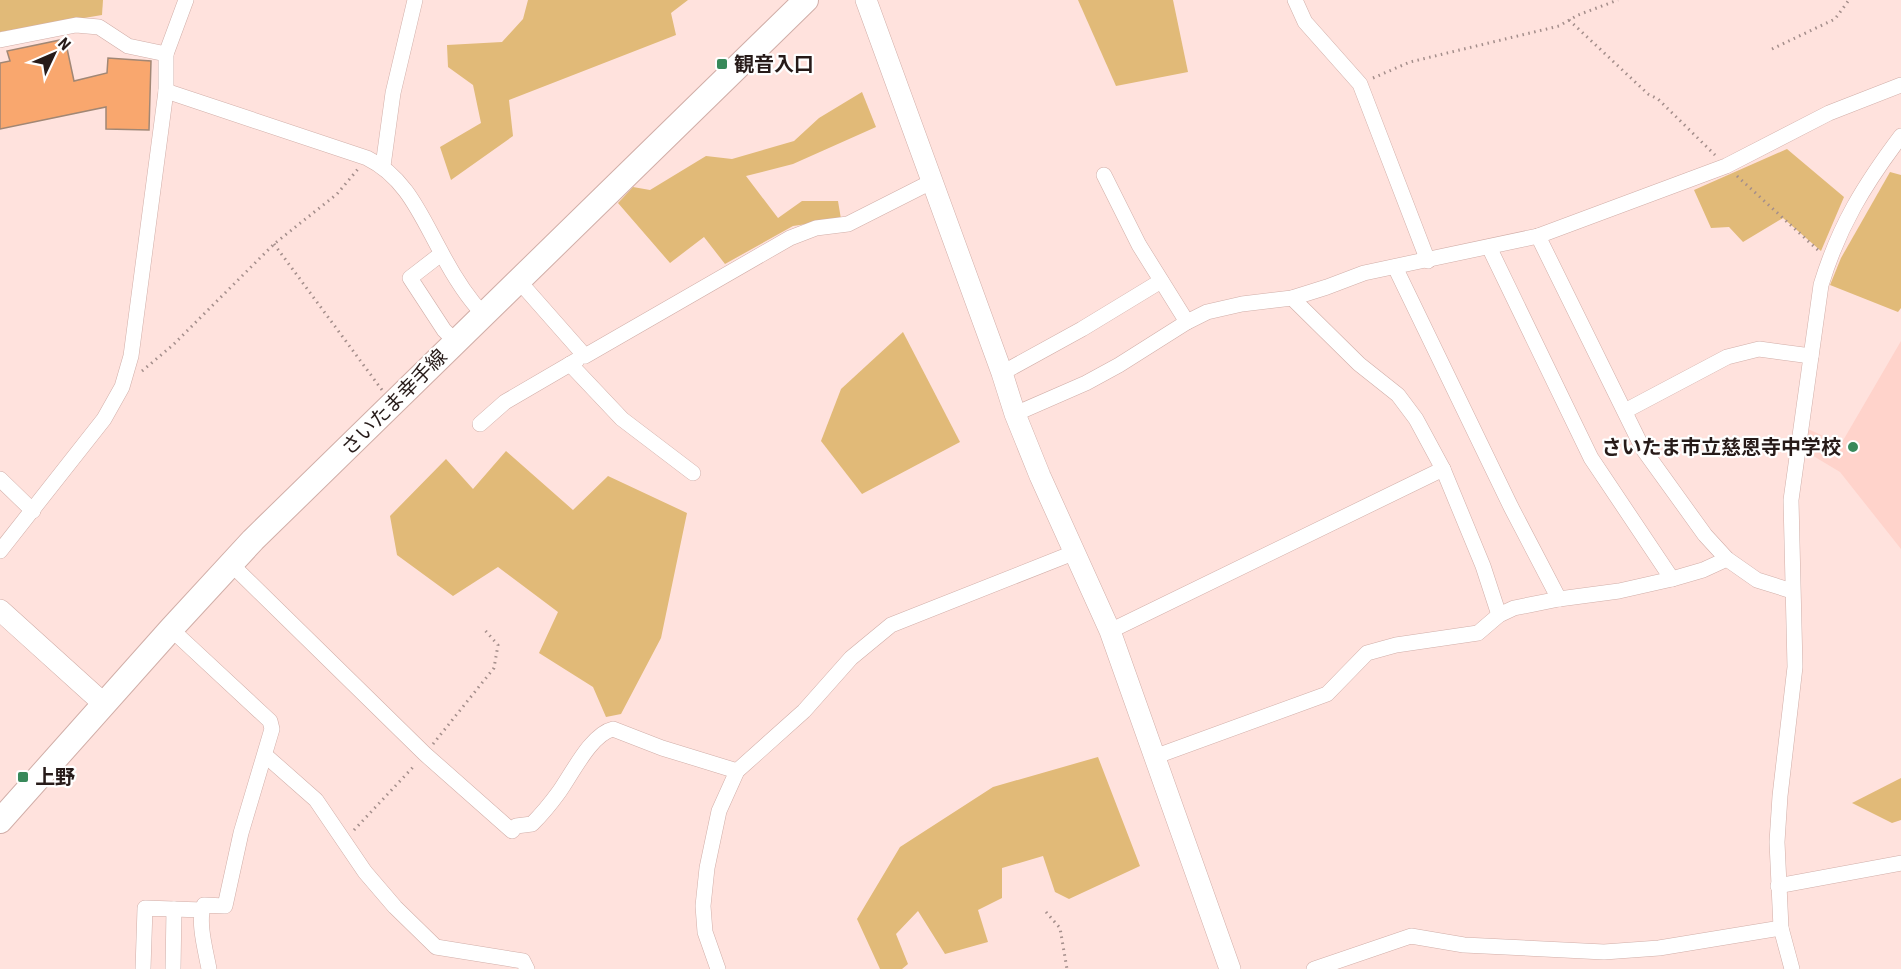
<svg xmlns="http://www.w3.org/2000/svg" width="1901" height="969" font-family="'Roboto Condensed','Noto Sans JP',sans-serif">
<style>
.built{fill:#ffd3cb}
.green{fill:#e1ba78}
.building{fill:#f9a76e;stroke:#a18775;stroke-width:1.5}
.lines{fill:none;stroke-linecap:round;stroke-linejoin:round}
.street-casing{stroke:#d1aea8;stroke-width:16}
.secondary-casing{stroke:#d1aea8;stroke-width:22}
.primary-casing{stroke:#d1aea8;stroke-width:26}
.path{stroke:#a48e8b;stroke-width:3;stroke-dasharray:1.5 4.5;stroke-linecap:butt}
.street{stroke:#fff;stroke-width:15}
.secondary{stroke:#fff;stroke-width:21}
.primary{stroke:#fff;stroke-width:24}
.poi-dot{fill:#38895a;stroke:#fff;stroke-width:2}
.labels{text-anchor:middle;stroke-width:4.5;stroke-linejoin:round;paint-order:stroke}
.poi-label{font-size:20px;font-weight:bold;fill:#271b19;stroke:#fff;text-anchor:start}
.street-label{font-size:20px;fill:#271b19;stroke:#fff}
</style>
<rect width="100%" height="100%" fill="#ffe2dd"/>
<path class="built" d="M 1901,341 L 1901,549 L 1840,472 L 1805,451 L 1808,429 L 1841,444 Z"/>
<g class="green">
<path d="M 0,0 L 103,0 L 102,15 L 0,32 Z"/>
<path d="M 528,0 L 688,0 L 671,13 L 676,35 L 509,100 L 513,136 L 451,180 L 440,147 L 481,123 L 473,85 L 448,67 L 447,45 L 502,42 L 523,19 Z"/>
<path d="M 1078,0 L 1173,0 L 1188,72 L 1116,86 Z"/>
<path d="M 862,92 L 876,127 L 793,164 L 746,176 L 778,218 L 802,201 L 838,201 L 841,219 L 793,226 L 725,264 L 704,237 L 670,263 L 618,203 L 633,187 L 650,190 L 706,156 L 732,159 L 794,141 L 819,118 Z"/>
<path d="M 1787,149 L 1844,197 L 1821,251 L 1783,218 L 1743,242 L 1729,227 L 1711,228 L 1694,190 Z"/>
<path d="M 1890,172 L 1901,175 L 1901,308 L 1898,312 L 1830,285 L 1841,258 Z"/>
<path d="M 903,332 L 960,442 L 862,494 L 821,441 L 841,389 Z"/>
<path d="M 506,451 L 573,510 L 608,476 L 687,513 L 661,638 L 621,714 L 606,717 L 593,687 L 539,653 L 558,612 L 498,567 L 453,596 L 397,555 L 390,516 L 446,459 L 473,489 Z"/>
<path d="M 1098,757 L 1140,866 L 1069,899 L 1055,892 L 1043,856 L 1002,868 L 1002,898 L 978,910 L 988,942 L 945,954 L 918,911 L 896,934 L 908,964 L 902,969 L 880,969 L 857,919 L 900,847 L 993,787 Z"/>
<path d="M 1901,778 L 1901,820 L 1892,823 L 1852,803 Z"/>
</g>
<path class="building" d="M 65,39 L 74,81 L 107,73 L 108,58 L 151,61 L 149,130 L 106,129 L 106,107 L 0,129 L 0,63 L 10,61 L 7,51 Z"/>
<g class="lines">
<g class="street-casing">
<g id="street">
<path d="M 1295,0 L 1305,22 L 1360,84 L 1428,261"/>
<path d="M 0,40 L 76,25 L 99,27 L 128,46 L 166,54"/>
<path d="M 166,91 L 367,158 C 406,177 421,216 441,252 C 452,273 466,296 483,314"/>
<path d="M 383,166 L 393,93 L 415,0"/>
<path d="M 1104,175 L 1139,245 L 1187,322"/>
<path d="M 1538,236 L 1643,449 L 1705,535 L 1727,559 L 1757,580 L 1792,591"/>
<path d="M 1489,247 L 1591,458 L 1672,579"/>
<path d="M 441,254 L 410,278 L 444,330 L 455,341"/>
<path d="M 1395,267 L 1511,507 L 1559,599"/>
<path d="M 518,280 L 585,356 L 790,238 L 816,228 L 848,224 L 933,181"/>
<path d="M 1292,298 L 1359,364 L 1398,395 L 1416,419 L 1443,469 L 1483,566 L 1499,615"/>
<path d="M 570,364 L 622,419 L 693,473"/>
<path d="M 1002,373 L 1082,329 L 1161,281"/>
<path d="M 1625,411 L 1727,357 L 1759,349 L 1811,356"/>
<path d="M 1015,414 L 1086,383 L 1119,365 L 1187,322 L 1207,312 L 1242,304 L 1292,298 L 1327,287 L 1364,273 L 1538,236 L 1726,166 L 1829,113 L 1901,85"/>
<path d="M 480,424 L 505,402 L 577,360"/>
<path d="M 0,479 L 33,511"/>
<path d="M 0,551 L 104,419 L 122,387 L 131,356 L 166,91 L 166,54 L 186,0"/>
<path d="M 231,564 L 425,754 L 512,831 L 516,826 L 532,824 C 542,814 551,803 559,792 C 572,774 591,734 613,729 L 662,748 L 737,771"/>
<path d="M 171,629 L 270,721 L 272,729 L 241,833 L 225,906 L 204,905 C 197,921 206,952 209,969"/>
<path d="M 1110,631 L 1443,469"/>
<path d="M 265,755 L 316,800 L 365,872 L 395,907 L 436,947 L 523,961 L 527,969"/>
<path d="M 1154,757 L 1327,694 L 1367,653 L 1396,645 L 1478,633 L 1499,615 L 1514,608 L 1559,599 L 1619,591 L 1672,579 L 1703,570 L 1727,559"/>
<path d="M 1778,886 L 1901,863"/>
<path d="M 143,969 L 145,908 L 202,910"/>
<path d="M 173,969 L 174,909"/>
<path d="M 718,969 L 705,932 L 703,906 L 707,868 L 719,811 L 737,771 L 804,711 L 851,658 L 891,625 L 1073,553"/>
<path d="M 1314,969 L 1411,936 L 1464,945 L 1604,952 L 1659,948 L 1781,928"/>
<path d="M 1792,969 L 1781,928 L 1777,842 L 1780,796 L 1795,667 L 1791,500 L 1821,285 C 1839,226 1864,185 1901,136"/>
</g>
</g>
<g class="secondary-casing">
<g id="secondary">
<path d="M 866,0 L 1002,373 L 1015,414 L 1040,476 L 1110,631 L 1230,969"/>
<path d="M 0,610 L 104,704"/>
</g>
</g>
<g class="primary-casing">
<path id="primary" d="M 0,821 L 171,629 L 253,540 L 806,0"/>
</g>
<g class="path">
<path d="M 1569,20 L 1648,94 L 1658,99 L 1715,155"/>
<path d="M 1772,49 L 1835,19 L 1849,0"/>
<path d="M 1373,78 L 1410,62 L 1559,26 L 1578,15 L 1618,0"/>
<path d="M 1737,176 L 1819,251"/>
<path d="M 274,244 L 382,390"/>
<path d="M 142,371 L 173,345 L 274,244 L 337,194 L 358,169"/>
<path d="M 433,744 L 494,668 L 498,645 L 483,628"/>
<path d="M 354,830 L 415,765"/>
<path d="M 1046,912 L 1060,928 L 1067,969"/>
</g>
<use href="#street" class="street"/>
<use href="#secondary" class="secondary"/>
<use href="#primary" class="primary"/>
</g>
<g class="poi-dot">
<rect x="716" y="58" width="12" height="12" rx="3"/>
<circle cx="1853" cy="447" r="6"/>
<rect x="17" y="771" width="12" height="12" rx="3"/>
</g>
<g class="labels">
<g class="poi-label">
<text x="734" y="71">観音入口</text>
<text x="1841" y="454" text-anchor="end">さいたま市立慈恩寺中学校</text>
<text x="35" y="784">上野</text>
</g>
<g class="street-label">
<text transform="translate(394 402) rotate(-45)" y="7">さいたま幸手線</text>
</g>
</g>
<g transform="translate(54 54) rotate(46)" stroke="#ffffff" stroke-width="4.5" paint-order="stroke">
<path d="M0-4.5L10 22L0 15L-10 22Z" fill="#271b19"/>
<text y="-9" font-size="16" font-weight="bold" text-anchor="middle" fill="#271b19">N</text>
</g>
</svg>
